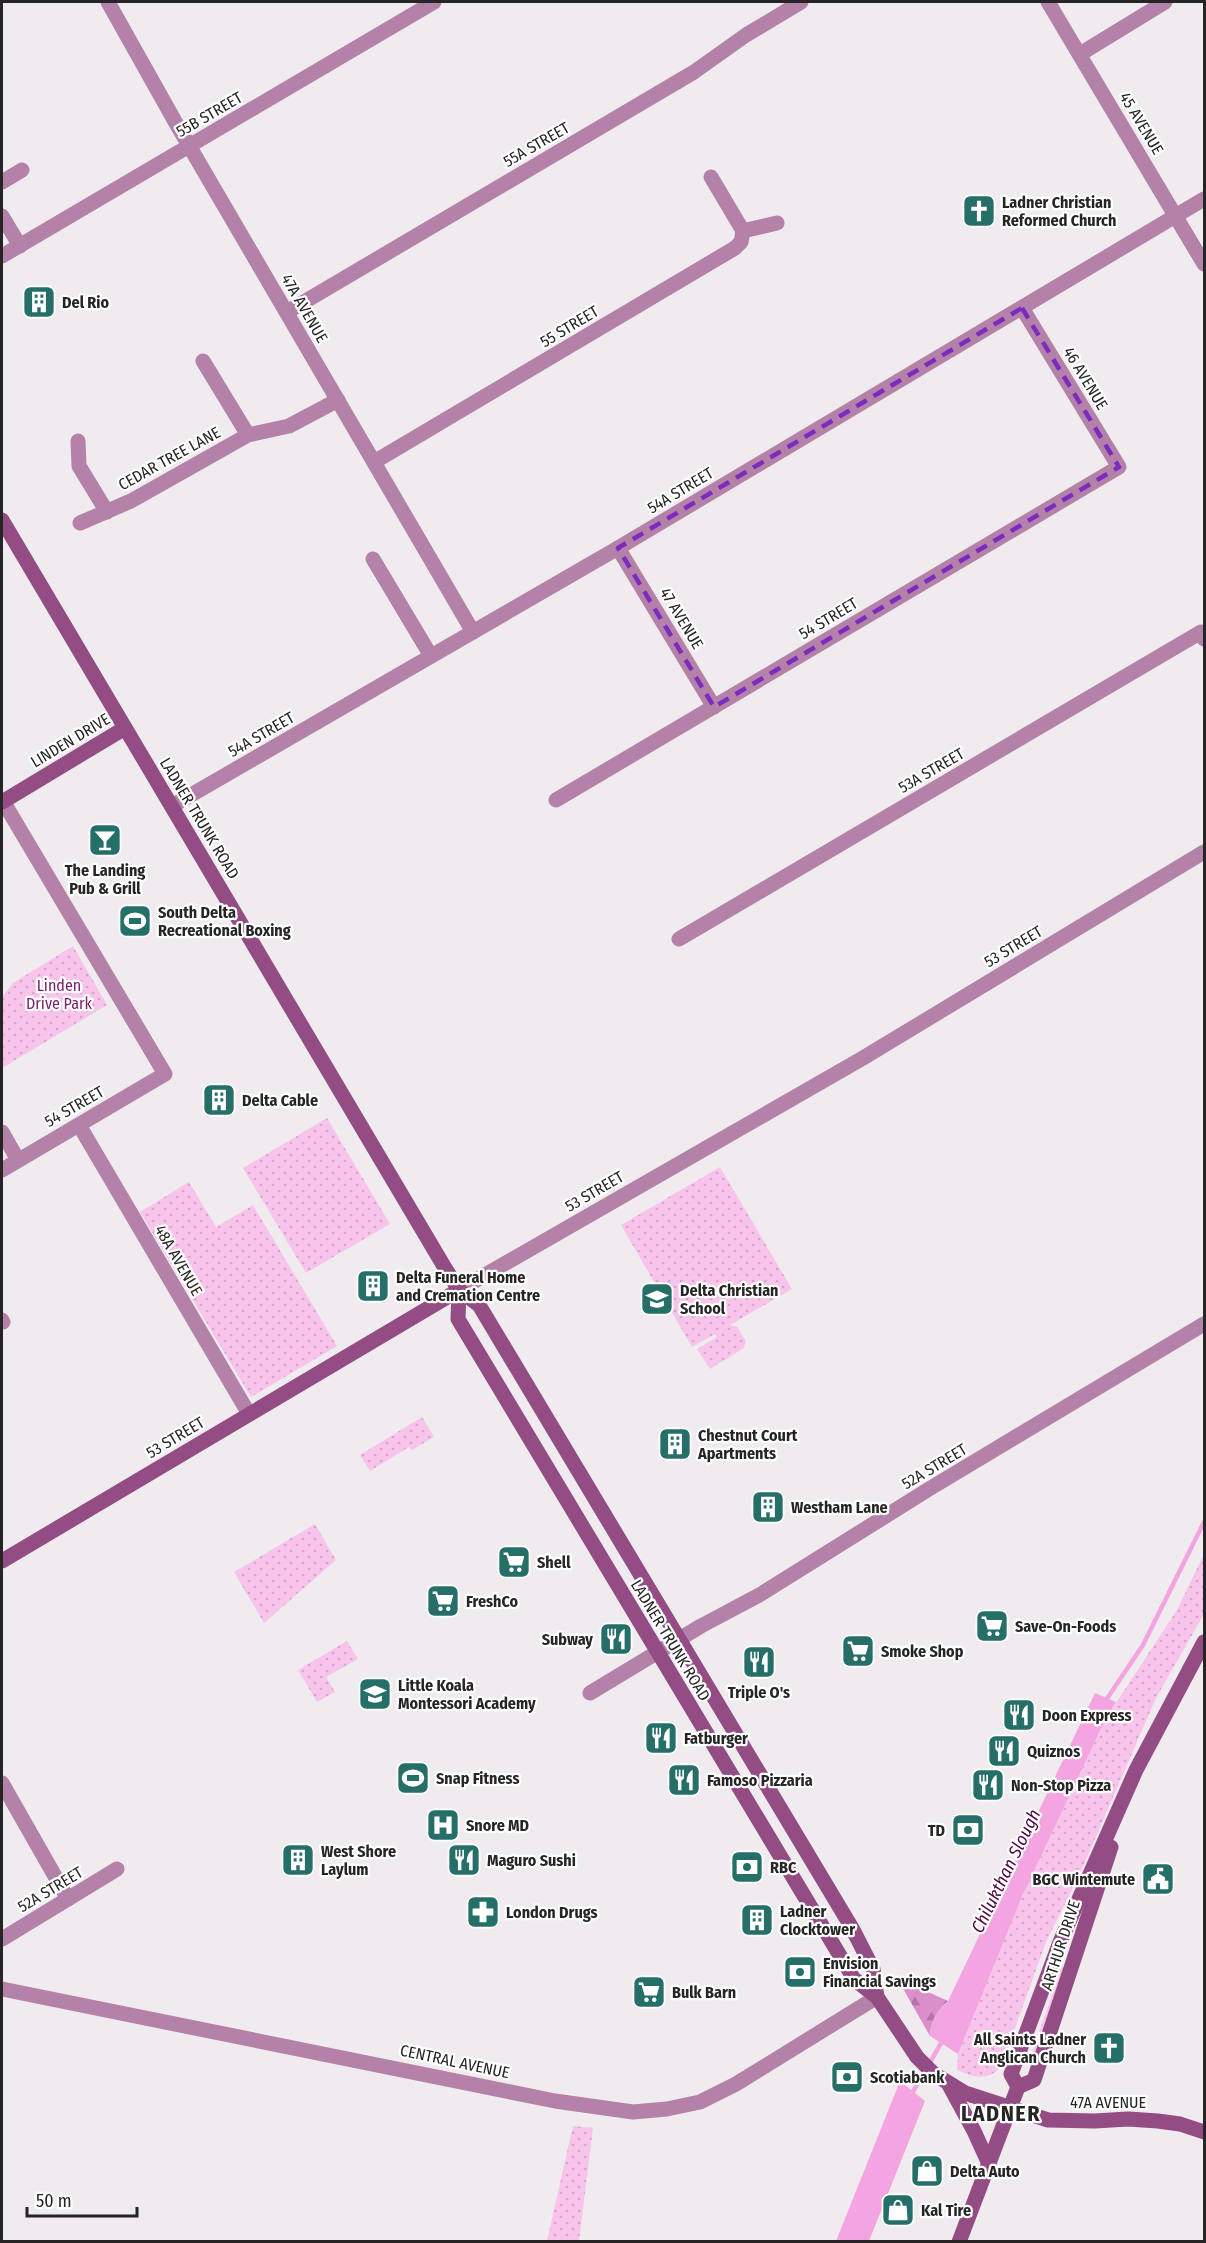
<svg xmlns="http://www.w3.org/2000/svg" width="1206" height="2243" font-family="'Fira Sans Condensed',sans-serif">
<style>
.green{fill:url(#green-dots)}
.forest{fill:url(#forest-firs)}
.water{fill:#f4a5e1}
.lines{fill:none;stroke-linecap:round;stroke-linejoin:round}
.stream{stroke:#f4a5e1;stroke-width:4.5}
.street{stroke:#b481a8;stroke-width:15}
.secondary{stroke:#944c85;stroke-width:15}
.marked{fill:none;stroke:#7b2cbf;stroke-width:4.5;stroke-dasharray:12 8;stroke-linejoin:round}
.labels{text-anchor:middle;stroke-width:4.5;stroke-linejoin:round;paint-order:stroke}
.street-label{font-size:16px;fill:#262425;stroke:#fff}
.poi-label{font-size:16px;font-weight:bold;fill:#262425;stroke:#fff;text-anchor:start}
.park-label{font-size:16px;fill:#79206a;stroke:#fff}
.water-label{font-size:18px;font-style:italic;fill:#4d0743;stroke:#fff}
.district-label{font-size:22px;font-weight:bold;letter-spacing:1.5px;fill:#262425;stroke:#fff}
</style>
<defs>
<pattern id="green-dots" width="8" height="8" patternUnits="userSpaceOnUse" patternTransform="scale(1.5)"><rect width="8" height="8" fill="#f9c4ec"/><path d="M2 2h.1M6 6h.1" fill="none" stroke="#d5a8ca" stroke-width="1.8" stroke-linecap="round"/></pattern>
<pattern id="forest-firs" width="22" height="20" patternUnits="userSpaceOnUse" patternTransform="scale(1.5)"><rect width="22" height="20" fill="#db8ec9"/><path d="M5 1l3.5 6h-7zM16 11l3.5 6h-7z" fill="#b174a3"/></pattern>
</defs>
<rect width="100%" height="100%" fill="#f0ebef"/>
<g class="green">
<path d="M 73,946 L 107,1005 L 2,1068 L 2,997 L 13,983 Z"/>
<path d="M 327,1118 L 390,1224 L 306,1273 L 243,1168 Z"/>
<path d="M 720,1167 L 792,1289 L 730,1325 L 737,1327 L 746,1341 L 744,1348 L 710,1369 L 697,1349 L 717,1337 L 715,1334 L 692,1347 L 621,1225 Z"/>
<path d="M 189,1182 L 216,1227 L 253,1205 L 337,1346 L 251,1397 L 140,1212 Z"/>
<path d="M 422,1417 L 434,1437 L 412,1450 L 409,1447 L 370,1471 L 360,1455 Z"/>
<path d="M 315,1524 L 336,1560 L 264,1623 L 234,1572 Z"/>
<path d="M 1204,1554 L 1204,1614 L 1156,1698 L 1078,1878 L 1046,1942 L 1002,2064 C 991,2082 974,2078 957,2070 L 958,2054 L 1021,1899 L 1106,1718 L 1177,1610 Z"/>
<path d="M 347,1641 L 358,1659 L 326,1677 L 335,1692 L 317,1702 L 298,1670 Z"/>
<path d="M 1062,1967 L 1066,1968 L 1037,2053 L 1032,2052 Z"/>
<path d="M 573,2126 L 593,2128 L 579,2241 L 547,2241 Z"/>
</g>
<path class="forest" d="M 897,1978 L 948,2001 C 938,2010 930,2022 930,2036 Z"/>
<g class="water">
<path d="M 1095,1693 L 1116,1702 L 1106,1718 L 1021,1899 L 958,2054 L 930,2036 C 930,2021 938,2011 948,2001 Z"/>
<path d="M 900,2081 L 925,2101 L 869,2241 L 836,2241 Z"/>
</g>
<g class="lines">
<g class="stream">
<path d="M 1104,1703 L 1143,1645 L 1204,1522"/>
<path d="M 911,2095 L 944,2038"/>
</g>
<g class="street">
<path d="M 108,2 L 177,125 L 473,632"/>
<path d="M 1048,2 L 1204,264"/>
<path d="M 1080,54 L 1165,2"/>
<path d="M 711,177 L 743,231"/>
<path d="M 2,182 L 22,170"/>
<path d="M 2,216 L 20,246"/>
<path d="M 743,231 L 777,223"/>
<path d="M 2,256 L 434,2"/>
<path d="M 287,312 L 694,72 L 746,35 L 801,2"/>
<path d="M 203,361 L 248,435"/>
<path d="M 78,441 L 79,466 L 107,512"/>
<path d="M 374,462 L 735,248 L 741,242 L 743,231"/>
<path d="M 80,523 L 131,501 L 248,435 L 289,426 L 338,400"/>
<path d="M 618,548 L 714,707"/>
<path d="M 373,559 L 431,656"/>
<path d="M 556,800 L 1119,467 L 1022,308"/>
<path d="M 172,806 L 618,548 L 1204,199"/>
<path d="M 679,939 L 1201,632 L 1204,639"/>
<path d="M 79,1125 L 249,1414"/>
<path d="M 2,1132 L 18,1160"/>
<path d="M 2,1170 L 165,1074 L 3,801"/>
<path d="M 459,1290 L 863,1058 L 1204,852"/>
<path d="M 2,1320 L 3,1322"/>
<path d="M 590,1693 L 701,1626 L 761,1594 L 929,1489 L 1204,1324"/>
<path d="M 2,1783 L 68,1899"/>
<path d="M 2,1939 L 117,1869"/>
<path d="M 2,1989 L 555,2101 L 633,2112 L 667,2109 L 700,2102 L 736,2084 L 877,1997"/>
</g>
<g class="secondary">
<path d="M 2,520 L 445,1268 L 459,1290 L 479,1305 L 852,1928 L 873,1969 L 877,1997"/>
<path d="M 2,802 L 125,728"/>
<path d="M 459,1290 L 458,1319 L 854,1979 L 877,1997 L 917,2057 L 934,2074 L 965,2093 L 1048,2120 L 1095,2121 L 1128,2119 L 1158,2121 L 1180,2124 L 1204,2132"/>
<path d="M 2,1561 L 459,1290"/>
<path d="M 949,2085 L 974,2131 L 989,2164"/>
<path d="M 1018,2087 L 1034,2080 L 1111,1847"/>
<path d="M 959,2242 L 1018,2087 L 1011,2074 L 1060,1942 L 1136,1770 L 1204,1642"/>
</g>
</g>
<path class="marked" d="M 1022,308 L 1119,467 L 714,707 L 618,548 Z"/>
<defs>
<g id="church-square" transform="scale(1.725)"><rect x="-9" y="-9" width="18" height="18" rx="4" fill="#266f69" stroke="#fff"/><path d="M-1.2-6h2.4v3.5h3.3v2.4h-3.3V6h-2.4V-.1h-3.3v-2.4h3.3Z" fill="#fff"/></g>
<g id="building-square" transform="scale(1.725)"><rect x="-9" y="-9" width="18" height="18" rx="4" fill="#266f69" stroke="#fff"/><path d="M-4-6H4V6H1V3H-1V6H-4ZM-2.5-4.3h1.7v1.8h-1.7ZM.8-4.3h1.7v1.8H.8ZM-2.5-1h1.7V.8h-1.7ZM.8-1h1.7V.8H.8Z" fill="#fff"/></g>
<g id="bar-square" transform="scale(1.725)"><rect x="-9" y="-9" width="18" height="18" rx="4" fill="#266f69" stroke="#fff"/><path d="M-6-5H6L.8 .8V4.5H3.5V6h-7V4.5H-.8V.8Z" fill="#fff"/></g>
<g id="stadium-square" transform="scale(1.725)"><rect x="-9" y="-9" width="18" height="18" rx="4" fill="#266f69" stroke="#fff"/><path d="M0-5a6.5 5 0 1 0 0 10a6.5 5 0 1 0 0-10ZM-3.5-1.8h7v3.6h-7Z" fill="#fff"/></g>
<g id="school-square" transform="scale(1.725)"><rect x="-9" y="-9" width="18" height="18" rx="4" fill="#266f69" stroke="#fff"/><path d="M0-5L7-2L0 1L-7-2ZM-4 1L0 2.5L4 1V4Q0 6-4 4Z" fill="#fff"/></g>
<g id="supermarket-square" transform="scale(1.725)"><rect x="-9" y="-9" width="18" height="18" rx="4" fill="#266f69" stroke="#fff"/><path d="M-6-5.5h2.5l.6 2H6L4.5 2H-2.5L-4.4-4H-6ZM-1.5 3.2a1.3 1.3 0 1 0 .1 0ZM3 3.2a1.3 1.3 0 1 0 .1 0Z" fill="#fff"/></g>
<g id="restaurant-square" transform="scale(1.725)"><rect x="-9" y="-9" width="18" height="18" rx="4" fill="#266f69" stroke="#fff"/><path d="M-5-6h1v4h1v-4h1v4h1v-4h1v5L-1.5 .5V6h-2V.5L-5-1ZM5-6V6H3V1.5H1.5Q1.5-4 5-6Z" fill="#fff"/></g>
<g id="hospital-square" transform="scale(1.725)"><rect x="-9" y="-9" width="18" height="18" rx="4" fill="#266f69" stroke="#fff"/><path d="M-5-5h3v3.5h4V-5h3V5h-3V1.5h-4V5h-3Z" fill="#fff"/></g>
<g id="bank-square" transform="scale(1.725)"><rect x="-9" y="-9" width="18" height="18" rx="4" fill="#266f69" stroke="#fff"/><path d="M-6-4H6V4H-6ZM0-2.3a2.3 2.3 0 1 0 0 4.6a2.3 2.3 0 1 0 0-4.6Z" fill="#fff"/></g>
<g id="civic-square" transform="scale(1.725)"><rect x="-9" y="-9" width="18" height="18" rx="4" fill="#266f69" stroke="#fff"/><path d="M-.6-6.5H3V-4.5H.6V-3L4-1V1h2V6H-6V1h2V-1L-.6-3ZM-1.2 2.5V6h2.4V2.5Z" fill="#fff"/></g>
<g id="pharmacy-square" transform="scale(1.725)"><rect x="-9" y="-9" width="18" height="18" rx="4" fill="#266f69" stroke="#fff"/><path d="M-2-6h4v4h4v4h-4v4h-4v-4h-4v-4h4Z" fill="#fff"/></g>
<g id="shop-square" transform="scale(1.725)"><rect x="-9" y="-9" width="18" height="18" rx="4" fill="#266f69" stroke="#fff"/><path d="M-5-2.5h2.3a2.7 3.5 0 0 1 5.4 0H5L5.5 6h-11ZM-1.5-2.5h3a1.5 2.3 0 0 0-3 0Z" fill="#fff"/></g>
</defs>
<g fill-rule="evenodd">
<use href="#church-square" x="979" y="211"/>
<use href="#building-square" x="39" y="302"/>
<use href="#bar-square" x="105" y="840"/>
<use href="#stadium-square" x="135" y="921"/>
<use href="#building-square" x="219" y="1100"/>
<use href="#building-square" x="373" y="1286"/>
<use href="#school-square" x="657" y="1299"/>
<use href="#building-square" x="675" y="1444"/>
<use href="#building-square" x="768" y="1507"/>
<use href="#supermarket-square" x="514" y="1562"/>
<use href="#supermarket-square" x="443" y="1601"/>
<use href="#supermarket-square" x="992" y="1626"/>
<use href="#restaurant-square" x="616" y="1639"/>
<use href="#supermarket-square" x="858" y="1651"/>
<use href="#restaurant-square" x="759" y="1662"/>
<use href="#school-square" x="375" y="1694"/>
<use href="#restaurant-square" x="1019" y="1715"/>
<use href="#restaurant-square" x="661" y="1738"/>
<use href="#restaurant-square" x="1004" y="1751"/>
<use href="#stadium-square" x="413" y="1778"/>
<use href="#restaurant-square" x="684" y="1780"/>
<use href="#restaurant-square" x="988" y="1785"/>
<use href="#hospital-square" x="443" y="1825"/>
<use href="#bank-square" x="968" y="1830"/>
<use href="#building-square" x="298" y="1860"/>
<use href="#restaurant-square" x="464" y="1860"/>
<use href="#bank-square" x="747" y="1867"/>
<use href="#civic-square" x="1158" y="1879"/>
<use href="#pharmacy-square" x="483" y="1912"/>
<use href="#building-square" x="757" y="1920"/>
<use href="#bank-square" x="800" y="1972"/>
<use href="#supermarket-square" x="649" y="1992"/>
<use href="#church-square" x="1109" y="2048"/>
<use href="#bank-square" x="847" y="2077"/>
<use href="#shop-square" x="927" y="2171"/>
<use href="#shop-square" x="898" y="2210"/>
</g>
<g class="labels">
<g class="street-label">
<text transform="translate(209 114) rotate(-30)" y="6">55B STREET</text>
<text transform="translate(1142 123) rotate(59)" y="6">45 AVENUE</text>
<text transform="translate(536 144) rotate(-30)" y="6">55A STREET</text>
<text transform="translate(305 308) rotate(60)" y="6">47A AVENUE</text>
<text transform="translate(569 326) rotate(-31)" y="6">55 STREET</text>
<text transform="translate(1086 378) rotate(59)" y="6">46 AVENUE</text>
<text transform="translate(169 458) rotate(-29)" y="6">CEDAR TREE LANE</text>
<text transform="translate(680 490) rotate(-31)" y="6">54A STREET</text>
<text transform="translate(682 618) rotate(59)" y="6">47 AVENUE</text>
<text transform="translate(828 618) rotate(-31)" y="6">54 STREET</text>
<text transform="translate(261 734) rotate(-30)" y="6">54A STREET</text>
<text transform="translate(70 740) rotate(-31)" y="6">LINDEN DRIVE</text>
<text transform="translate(931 770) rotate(-30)" y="6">53A STREET</text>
<text transform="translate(200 818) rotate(59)" y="6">LADNER TRUNK ROAD</text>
<text transform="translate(1013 946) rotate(-31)" y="6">53 STREET</text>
<text transform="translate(74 1106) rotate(-30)" y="6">54 STREET</text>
<text transform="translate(594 1191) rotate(-30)" y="6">53 STREET</text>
<text transform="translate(179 1260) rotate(60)" y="6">48A AVENUE</text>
<text transform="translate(175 1437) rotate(-31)" y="6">53 STREET</text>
<text transform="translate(934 1466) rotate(-31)" y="6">52A STREET</text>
<text transform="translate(671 1640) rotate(59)" y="6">LADNER TRUNK ROAD</text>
<text transform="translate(50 1889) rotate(-31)" y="6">52A STREET</text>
<text transform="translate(1060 1945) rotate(-72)" y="6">ARTHUR DRIVE</text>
<text transform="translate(455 2061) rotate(12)" y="6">CENTRAL AVENUE</text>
<text x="1108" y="2108">47A AVENUE</text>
</g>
<g class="poi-label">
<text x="1002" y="208">Ladner Christian<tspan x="1002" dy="18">Reformed Church</tspan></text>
<text x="62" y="308">Del Rio</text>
<text x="105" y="876" text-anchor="middle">The Landing<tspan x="105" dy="18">Pub &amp; Grill</tspan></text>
<text x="158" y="918">South Delta<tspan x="158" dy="18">Recreational Boxing</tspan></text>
<text x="242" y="1106">Delta Cable</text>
<text x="396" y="1283">Delta Funeral Home<tspan x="396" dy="18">and Cremation Centre</tspan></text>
<text x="680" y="1296">Delta Christian<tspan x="680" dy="18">School</tspan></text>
<text x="698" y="1441">Chestnut Court<tspan x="698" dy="18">Apartments</tspan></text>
<text x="791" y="1513">Westham Lane</text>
<text x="537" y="1568">Shell</text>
<text x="466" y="1607">FreshCo</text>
<text x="1015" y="1632">Save-On-Foods</text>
<text x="593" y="1645" text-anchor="end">Subway</text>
<text x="881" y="1657">Smoke Shop</text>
<text x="398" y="1691">Little Koala<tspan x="398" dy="18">Montessori Academy</tspan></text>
<text x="759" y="1698" text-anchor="middle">Triple O's</text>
<text x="1042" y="1721">Doon Express</text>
<text x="684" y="1744">Fatburger</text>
<text x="1027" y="1757">Quiznos</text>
<text x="436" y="1784">Snap Fitness</text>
<text x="707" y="1786">Famoso Pizzaria</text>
<text x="1011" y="1791">Non-Stop Pizza</text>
<text x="466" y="1831">Snore MD</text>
<text x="945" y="1836" text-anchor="end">TD</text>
<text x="321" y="1857">West Shore<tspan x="321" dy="18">Laylum</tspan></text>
<text x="487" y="1866">Maguro Sushi</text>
<text x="770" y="1873">RBC</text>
<text x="1135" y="1885" text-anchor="end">BGC Wintemute</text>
<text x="780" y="1917">Ladner<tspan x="780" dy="18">Clocktower</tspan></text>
<text x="506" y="1918">London Drugs</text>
<text x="823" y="1969">Envision<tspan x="823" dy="18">Financial Savings</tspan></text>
<text x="672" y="1998">Bulk Barn</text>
<text x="1086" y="2045" text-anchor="end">All Saints Ladner<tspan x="1086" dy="18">Anglican Church</tspan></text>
<text x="870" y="2083">Scotiabank</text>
<text x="950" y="2177">Delta Auto</text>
<text x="921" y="2216">Kal Tire</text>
</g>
<g class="park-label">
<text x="59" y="991">Linden<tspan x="59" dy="18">Drive Park</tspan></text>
</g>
<g class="water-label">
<text transform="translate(1006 1871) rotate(-64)" y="6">Chilukthan Slough</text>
</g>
<g class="district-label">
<text x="1001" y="2121">LADNER</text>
</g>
</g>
<rect width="1206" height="2243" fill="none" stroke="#262425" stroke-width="6"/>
<path d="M27 2207v9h110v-9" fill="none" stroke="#262425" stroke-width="3"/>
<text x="36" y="2207" font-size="18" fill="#262425" stroke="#ffffff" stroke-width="4.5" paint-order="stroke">50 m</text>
</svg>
